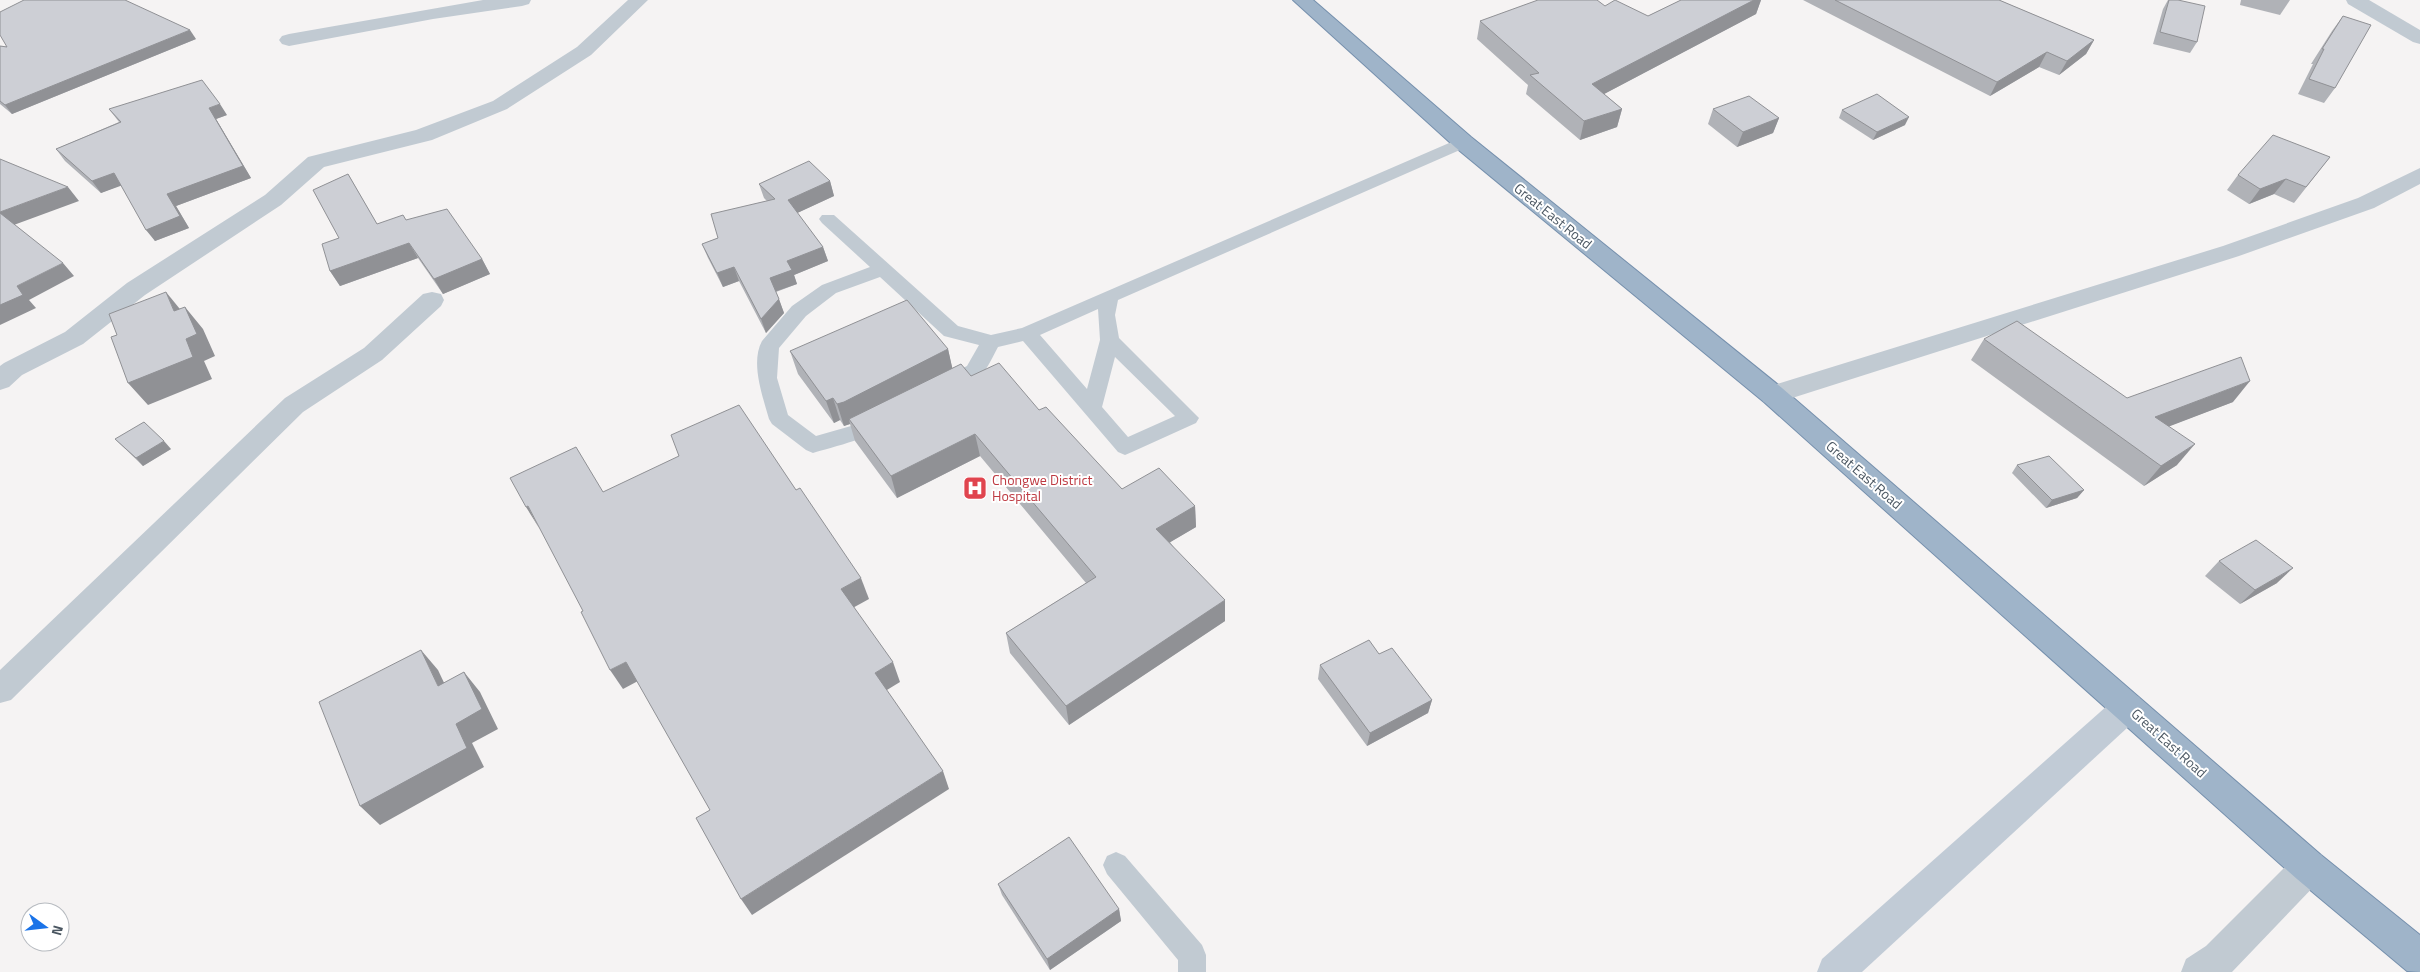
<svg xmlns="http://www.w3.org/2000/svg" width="2420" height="972" font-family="'Titillium Web',sans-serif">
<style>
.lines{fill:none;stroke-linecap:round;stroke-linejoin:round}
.trunk-casing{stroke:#7690ad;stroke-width:2}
.service{fill:#c1cad2;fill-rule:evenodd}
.minor{fill:#c1cad2;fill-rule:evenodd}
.secondary{fill:#c1cbd6;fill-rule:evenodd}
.trunk{fill:#9fb4c9;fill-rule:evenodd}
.wall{fill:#b0b2b7}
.shaded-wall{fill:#909195}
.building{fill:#cdcfd5;stroke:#909195}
.labels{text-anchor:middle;stroke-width:4;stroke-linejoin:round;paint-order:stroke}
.street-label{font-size:14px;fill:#4a5661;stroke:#fff}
.health-label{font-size:14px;fill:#be3a42;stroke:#fff;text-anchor:start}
</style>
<rect width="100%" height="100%" fill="#f5f3f3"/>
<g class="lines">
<g class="trunk-casing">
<path id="trunk" d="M 1293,0 L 1313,0 L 1471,137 L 1782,388 L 2321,855 L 2420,935 L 2420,972 L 2407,971 L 2297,879 L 1764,402 L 1455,147 Z"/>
</g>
<g class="service">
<path d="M 1463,137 L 1469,138 L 1471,142 L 1469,146 L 1118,300 L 1115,315 L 1119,338 L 1199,418 L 1196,423 L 1132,452 L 1125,455 L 1118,452 L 1023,341 L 998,347 C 993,356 988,368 981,375 C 974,383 947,394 937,391 L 934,386 L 937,381 L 967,366 L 979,345 L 944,336 L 880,277 L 836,293 L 806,316 L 779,348 L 777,378 L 788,415 L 816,436 L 851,426 L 879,413 L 886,415 L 889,420 C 879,437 832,447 813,453 L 806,450 L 772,424 L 769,419 C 763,397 750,363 762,341 L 792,306 L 822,285 L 870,267 L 822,223 L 819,219 L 822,215 L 834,215 L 958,326 L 991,335 L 1022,328 ZM 1098,309 L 1100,340 L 1087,389 L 1040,335 ZM 1115,357 L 1175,416 L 1128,437 L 1102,407 Z"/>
<path d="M 1116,852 L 1125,856 L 1202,945 L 1206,955 L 1206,972 L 1178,972 L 1178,960 L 1107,874 L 1103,865 L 1107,856 Z"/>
</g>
<g class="minor">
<path d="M 483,0 L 531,0 L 529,4 L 522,6 L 433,19 L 289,46 L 282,44 L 279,40 L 282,36 L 289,34 Z"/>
<path d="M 628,0 L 648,0 L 591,55 L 507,109 L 432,140 L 324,167 L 281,205 L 145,295 L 83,344 L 22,375 L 9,387 L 0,390 L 0,366 L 4,363 L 65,332 L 127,283 L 265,195 L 308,157 L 416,130 L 493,101 L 577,47 Z"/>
<path d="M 2346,0 L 2369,0 L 2420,30 L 2420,44 L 2413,42 L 2348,4 Z"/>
<path d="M 2420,168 L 2420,184 L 2374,208 L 2239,256 L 1773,404 L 1764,402 L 1760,395 L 1764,388 L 2223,246 L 2358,198 Z"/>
<path d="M 432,292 L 441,294 L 444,300 L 441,306 L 382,360 L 303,412 L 11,700 L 0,703 L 0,670 L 285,398 L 364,348 L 423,294 Z"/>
<path d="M 2309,851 L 2321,855 L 2326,867 L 2321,879 L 2232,972 L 2181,972 L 2186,959 L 2206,946 L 2297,855 Z"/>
</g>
<path class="secondary" d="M 2128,693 L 2139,697 L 2144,707 L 2139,717 L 1862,972 L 1817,972 L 1822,959 L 2117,697 Z"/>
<use href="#trunk" class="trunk"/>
</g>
<g class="wall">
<path d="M 1681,0 L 1761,0 L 1756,14 L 1604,94 L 1622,109 L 1617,127 L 1580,140 L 1526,94 L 1528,85 L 1477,39 L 1480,21 L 1605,6 L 1648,16 Z"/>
<path d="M 1803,0 L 1999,0 L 2094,40 L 2086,54 L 2059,75 L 2039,67 L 1990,96 Z"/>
<path d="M 2168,0 L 2178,0 L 2197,42 L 2190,53 L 2153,44 L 2163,9 Z"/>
<path d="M 2241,0 L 2290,0 L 2280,15 L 2240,5 Z"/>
<path d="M 2343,16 L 2335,88 L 2324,103 L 2298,94 L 2313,64 L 2311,64 L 2332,31 Z"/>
<path d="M 196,39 L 12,114 L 0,104 L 0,46 L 7,47 Z"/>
<path d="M 109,109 L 227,115 L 216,119 L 251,178 L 176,206 L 189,228 L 155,241 L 121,185 L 101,193 L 65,161 L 56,149 L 119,122 Z"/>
<path d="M 1713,109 L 1779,118 L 1773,133 L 1737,147 L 1708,124 Z"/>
<path d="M 1842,110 L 1905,125 L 1873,140 L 1839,118 Z"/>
<path d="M 2330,157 L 2294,203 L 2274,194 L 2249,204 L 2227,190 L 2238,175 Z"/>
<path d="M 348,174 L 377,224 L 406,220 L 482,259 L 490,274 L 443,294 L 418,258 L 340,286 L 330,271 L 339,238 Z"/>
<path d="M 830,181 L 834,196 L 797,213 L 823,247 L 828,261 L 794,275 L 797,284 L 776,292 L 784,313 L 766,333 L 739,281 L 723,287 L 708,258 L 702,244 L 718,238 L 767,201 L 764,198 L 759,184 Z"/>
<path d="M 1984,339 L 2127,398 L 2233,402 L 2169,426 L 2177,465 L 2144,486 L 1971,360 Z"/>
<path d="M 948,349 L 952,368 L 971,376 L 1039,410 L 1122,489 L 1195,506 L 1196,527 L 1170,542 L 1225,621 L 1069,725 L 1010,653 L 1006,633 L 1086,583 L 980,456 L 897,498 L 855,441 L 850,424 L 844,426 L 840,420 L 834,423 L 798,374 L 790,351 Z"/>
<path d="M 115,439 L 171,449 L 143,466 Z"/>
<path d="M 2017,465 L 2084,490 L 2077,498 L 2046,508 L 2012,473 Z"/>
<path d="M 2219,561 L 2277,583 L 2240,604 L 2205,576 Z"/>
<path d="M 1379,654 L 1432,700 L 1428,713 L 1367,746 L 1318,679 L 1320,665 Z"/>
<path d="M 998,884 L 1119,909 L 1121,921 L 1050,970 L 1002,895 Z"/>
</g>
<g class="shaded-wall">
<path d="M 1754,0 L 1761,0 L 1756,14 L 1587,103 L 1592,84 Z"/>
<path d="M 190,30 L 196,39 L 12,114 L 5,105 Z"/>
<path d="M 2094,40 L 2086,54 L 2059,75 L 2067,61 Z"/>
<path d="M 2047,52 L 2039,67 L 1990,96 L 1997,82 Z"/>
<path d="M 220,104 L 227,115 L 216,119 L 251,178 L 176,206 L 189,228 L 155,241 L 146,230 L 167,194 L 209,108 Z"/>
<path d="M 1622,109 L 1617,127 L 1580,140 L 1584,121 Z"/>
<path d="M 1909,117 L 1905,125 L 1873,140 L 1877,132 Z"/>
<path d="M 1779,118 L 1773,133 L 1737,147 L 1743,132 Z"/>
<path d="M 114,173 L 123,185 L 101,193 L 92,181 Z"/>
<path d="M 2286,179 L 2274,194 L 2249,204 L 2260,189 Z"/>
<path d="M 830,181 L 834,196 L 793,215 L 788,200 Z"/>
<path d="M 68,187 L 79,201 L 11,226 L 0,214 L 0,212 Z"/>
<path d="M 409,243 L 418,258 L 340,286 L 330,271 Z"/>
<path d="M 823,247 L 828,261 L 794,275 L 797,284 L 774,292 L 770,278 L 787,261 Z"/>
<path d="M 482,259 L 490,274 L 443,294 L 434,279 Z"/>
<path d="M 63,263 L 74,276 L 29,300 L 36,308 L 0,325 L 0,305 L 17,286 Z"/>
<path d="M 734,267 L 739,281 L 723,287 L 717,273 Z"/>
<path d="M 166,292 L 184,314 L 174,311 Z"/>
<path d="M 779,299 L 784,313 L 766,333 L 761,319 Z"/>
<path d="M 185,307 L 203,329 L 215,356 L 204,361 L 212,379 L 148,405 L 128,383 L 186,339 Z"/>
<path d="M 948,349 L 953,371 L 849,419 L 850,424 L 844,426 L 837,404 Z"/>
<path d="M 2250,381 L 2233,402 L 2139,438 L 2155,417 Z"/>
<path d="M 833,398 L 840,420 L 834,423 L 826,401 Z"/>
<path d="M 975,434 L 980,456 L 897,498 L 891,476 Z"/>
<path d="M 164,441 L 171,449 L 143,466 L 136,458 Z"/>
<path d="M 2195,444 L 2177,465 L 2144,486 L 2161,466 Z"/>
<path d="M 2084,490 L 2077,498 L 2046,508 L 2052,500 Z"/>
<path d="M 528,506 L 539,528 L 526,507 Z"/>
<path d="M 1195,506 L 1196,527 L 1157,550 L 1156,529 Z"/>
<path d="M 2293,568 L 2277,583 L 2240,604 L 2255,590 Z"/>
<path d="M 861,578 L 869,599 L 849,610 L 841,589 Z"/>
<path d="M 1225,600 L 1225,621 L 1069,725 L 1066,706 Z"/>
<path d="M 421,650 L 438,670 L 455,706 L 438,686 Z"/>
<path d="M 626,662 L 638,681 L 623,689 L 610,670 Z"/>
<path d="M 893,662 L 900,682 L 882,693 L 875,673 Z"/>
<path d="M 464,672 L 480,692 L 498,729 L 472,743 L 484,767 L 380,825 L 360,806 Z"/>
<path d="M 1432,700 L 1428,713 L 1367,746 L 1370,733 Z"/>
<path d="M 943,771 L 949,789 L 752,915 L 741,899 Z"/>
<path d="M 1119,909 L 1121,921 L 1050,970 L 1047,959 Z"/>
</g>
<g class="building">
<path d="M 24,0 L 125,0 L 190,30 L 5,105 L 0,101 L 0,46 L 7,47 L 0,35 L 0,12 Z"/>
<path d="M 1538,0 L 1597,0 L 1605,6 L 1615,0 L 1648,16 L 1681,0 L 1754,0 L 1592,84 L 1622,109 L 1584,121 L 1530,75 L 1539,73 L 1480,21 Z"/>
<path d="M 1835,0 L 1999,0 L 2094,40 L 2067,61 L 2047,52 L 1997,82 Z"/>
<path d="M 2169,0 L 2178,0 L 2205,6 L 2197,42 L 2160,32 Z"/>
<path d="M 2343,16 L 2371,25 L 2335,88 L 2309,79 L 2324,49 L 2322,49 Z"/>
<path d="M 202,80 L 220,104 L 209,108 L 243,166 L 167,194 L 180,216 L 146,230 L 114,173 L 92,181 L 56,149 L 121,122 L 109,109 Z"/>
<path d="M 1877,94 L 1909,117 L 1877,132 L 1842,110 Z"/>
<path d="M 1749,96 L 1779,118 L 1743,132 L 1713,109 Z"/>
<path d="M 2273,135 L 2330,157 L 2306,187 L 2286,179 L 2260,189 L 2238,175 Z"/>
<path d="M 0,159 L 68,187 L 0,212 Z"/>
<path d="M 809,161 L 830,181 L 788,200 L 823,247 L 787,261 L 792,270 L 770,278 L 779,299 L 761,319 L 734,267 L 717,273 L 702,244 L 718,238 L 711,214 L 775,199 L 759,184 Z"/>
<path d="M 348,174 L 377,224 L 403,215 L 406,220 L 447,209 L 482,259 L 434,279 L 409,243 L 330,271 L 322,244 L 339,238 L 313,190 Z"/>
<path d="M 0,213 L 63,263 L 17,286 L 23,295 L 0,305 Z"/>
<path d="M 166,292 L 174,311 L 185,307 L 197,334 L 186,339 L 193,357 L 128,383 L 111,337 L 117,335 L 109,314 Z"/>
<path d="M 907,300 L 948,349 L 844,402 L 837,404 L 833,398 L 826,401 L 790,351 Z"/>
<path d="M 2017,321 L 2127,398 L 2241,357 L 2250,381 L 2155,417 L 2195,444 L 2161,466 L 1984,339 Z"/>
<path d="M 999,363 L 1039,410 L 1046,407 L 1122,489 L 1159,468 L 1195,506 L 1156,529 L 1225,600 L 1066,706 L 1006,633 L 1096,577 L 975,434 L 891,476 L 849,419 L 961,364 L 971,376 Z"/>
<path d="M 739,405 L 796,490 L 800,488 L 861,578 L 841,589 L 893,662 L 875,673 L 943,771 L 741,899 L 696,818 L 710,810 L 626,662 L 610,670 L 581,612 L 583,611 L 528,506 L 526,507 L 510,478 L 576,447 L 603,492 L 679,456 L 671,435 Z"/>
<path d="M 144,422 L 164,441 L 136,458 L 115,439 Z"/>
<path d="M 2049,456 L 2084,490 L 2052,500 L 2017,465 Z"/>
<path d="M 2256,540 L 2293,568 L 2255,590 L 2219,561 Z"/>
<path d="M 1369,640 L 1379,654 L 1392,648 L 1432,700 L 1370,733 L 1320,665 Z"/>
<path d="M 421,650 L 438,686 L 464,672 L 482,709 L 456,724 L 467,748 L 360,806 L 319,702 Z"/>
<path d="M 1069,837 L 1119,909 L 1047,959 L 998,884 Z"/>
</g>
<defs>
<g id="hospital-square" transform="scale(1.25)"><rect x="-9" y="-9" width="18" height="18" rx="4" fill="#e0444e" stroke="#fff"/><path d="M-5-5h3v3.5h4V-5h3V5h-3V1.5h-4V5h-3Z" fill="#fff"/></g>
</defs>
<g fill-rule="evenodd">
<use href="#hospital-square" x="975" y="488"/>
</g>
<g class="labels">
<g class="street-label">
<text transform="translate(1553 216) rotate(39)" y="5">Great East Road</text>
<text transform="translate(1864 475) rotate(41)" y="5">Great East Road</text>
<text transform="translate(2169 743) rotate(42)" y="5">Great East Road</text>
</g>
<g class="health-label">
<text x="992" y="485">Chongwe District<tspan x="992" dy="16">Hospital</tspan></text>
</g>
</g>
<g transform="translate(45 927) rotate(105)"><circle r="24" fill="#ffffff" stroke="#b7bbc0"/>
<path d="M0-4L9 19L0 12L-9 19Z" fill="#1a73e8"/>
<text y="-8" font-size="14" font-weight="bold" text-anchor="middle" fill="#4a5661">N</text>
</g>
</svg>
